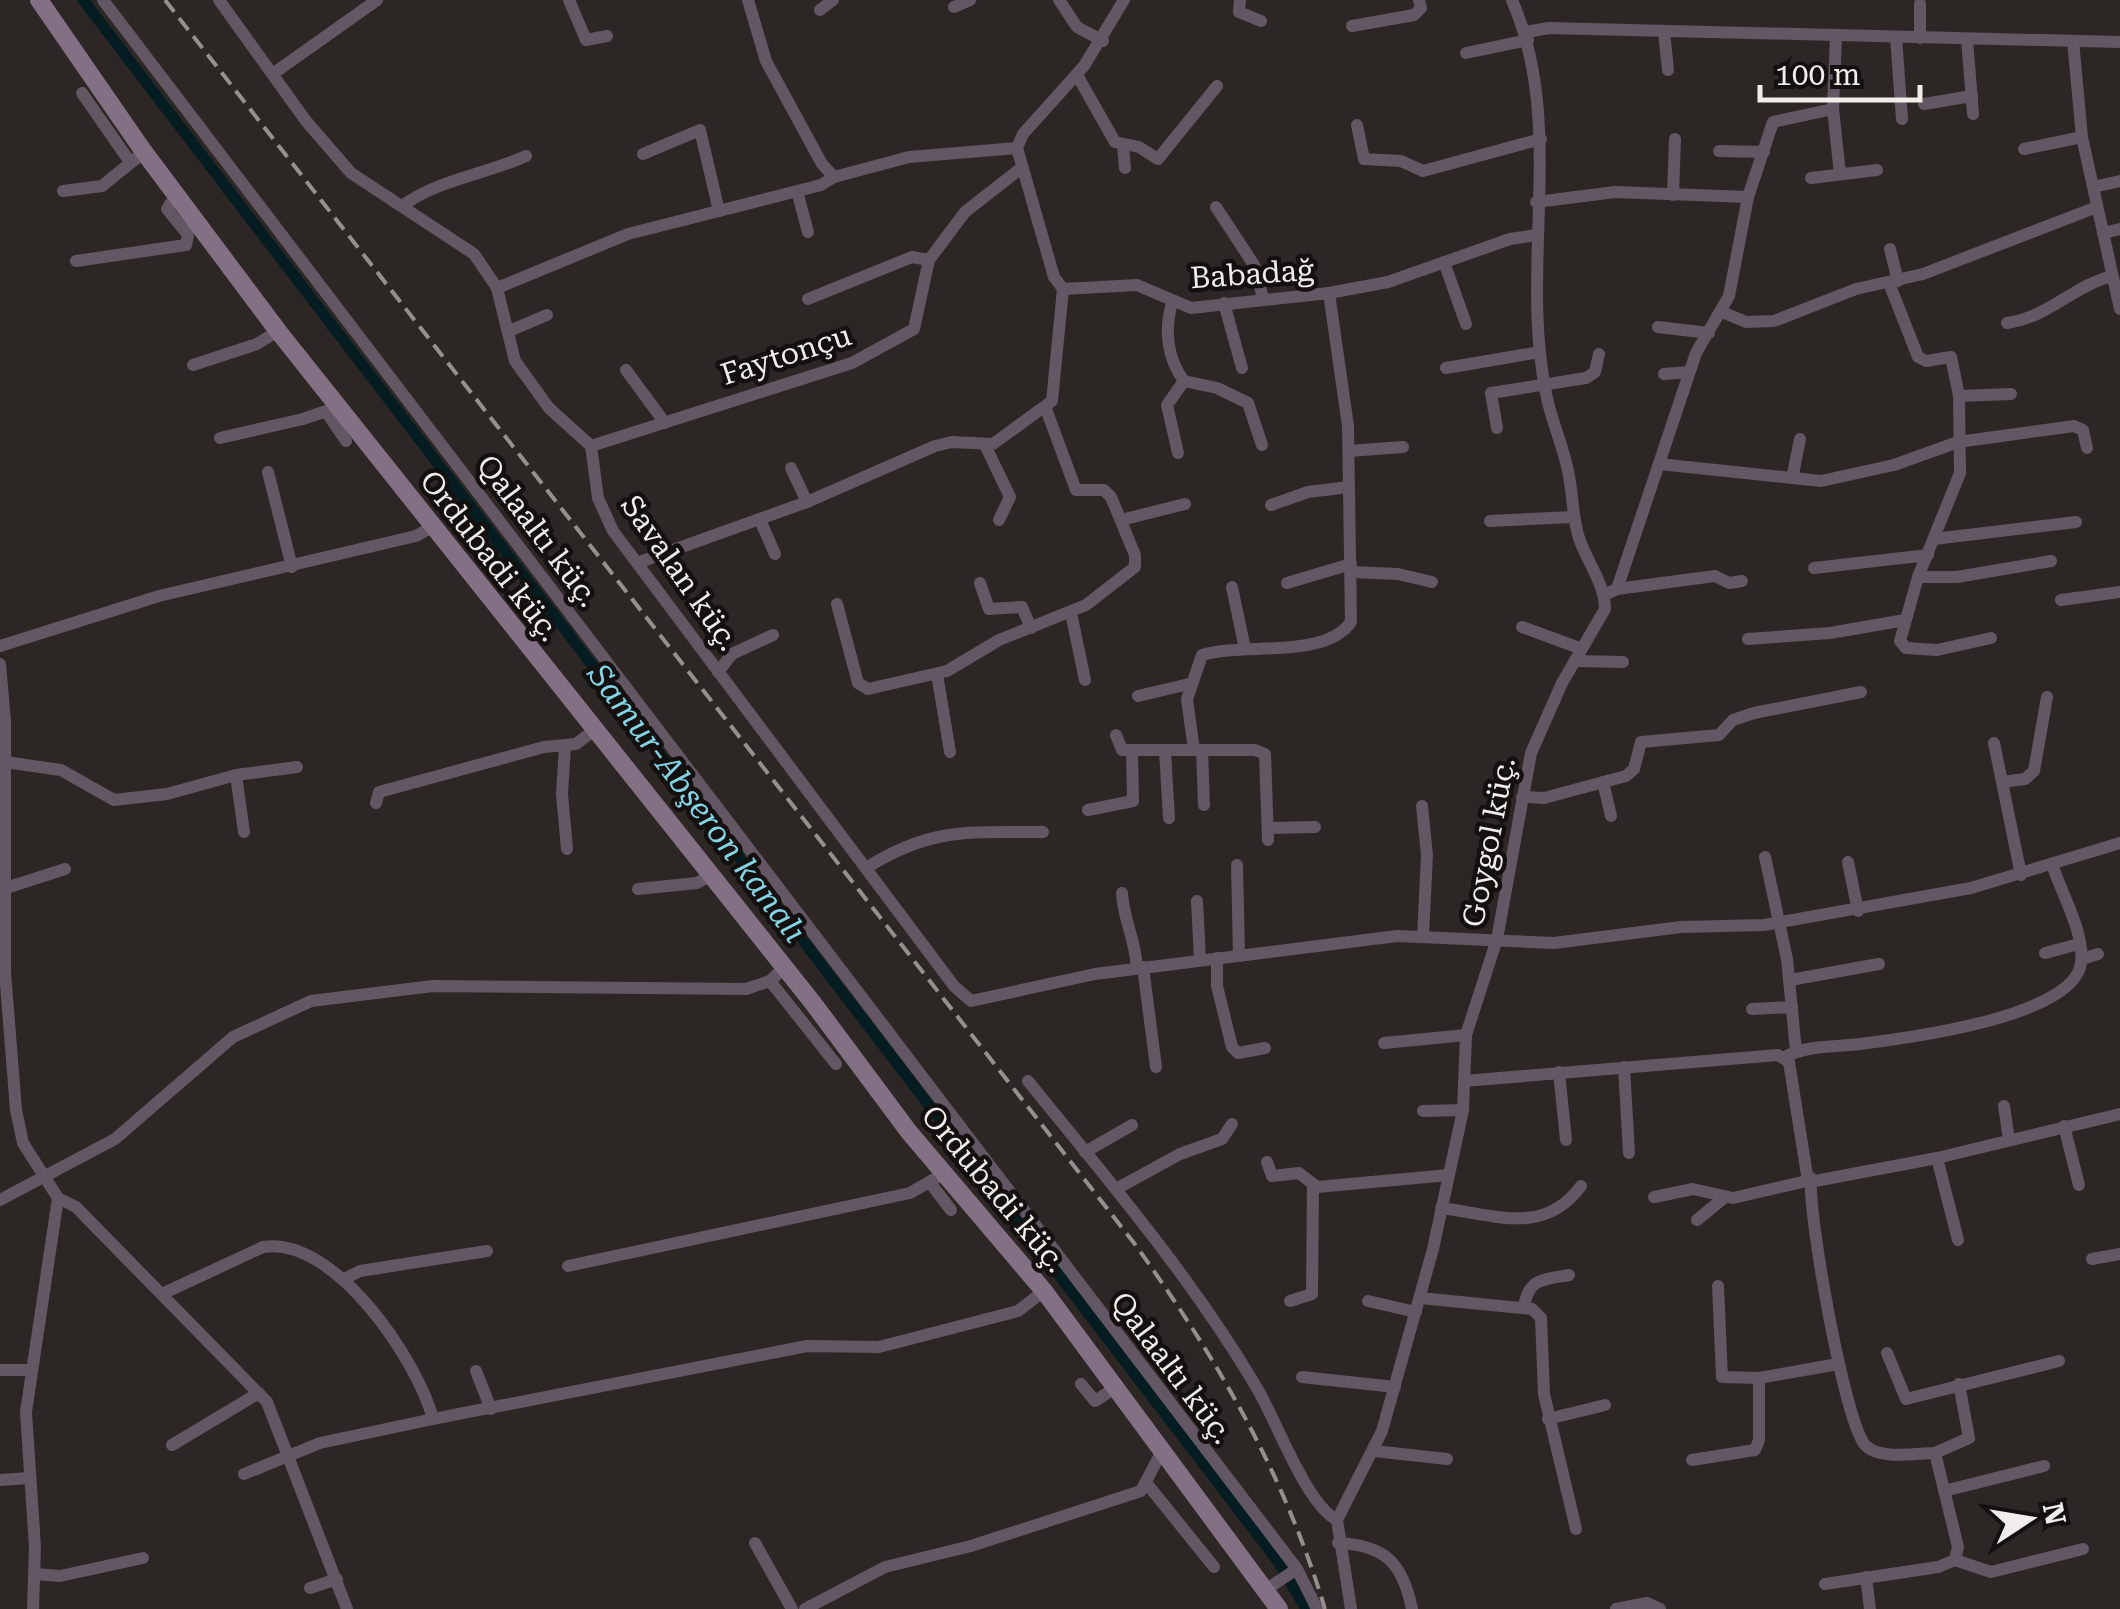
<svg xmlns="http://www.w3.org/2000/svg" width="2120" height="1609" font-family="'Roboto Serif',serif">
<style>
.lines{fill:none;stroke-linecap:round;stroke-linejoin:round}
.canal{stroke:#051d21;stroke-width:11}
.street{stroke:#625762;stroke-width:12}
.secondary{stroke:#827083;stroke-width:18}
.rail{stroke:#95908e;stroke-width:4;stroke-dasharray:15 8;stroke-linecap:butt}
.labels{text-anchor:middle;stroke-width:9;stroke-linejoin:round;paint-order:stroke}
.street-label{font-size:30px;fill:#f1edeb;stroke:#13100f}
.water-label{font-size:32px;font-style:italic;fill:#83d4e4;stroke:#13100f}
</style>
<rect width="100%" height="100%" fill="#2c2724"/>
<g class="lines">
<path class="canal" d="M 83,0 L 1277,1560 L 1306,1609"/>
<g class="street">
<path d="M 103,0 L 1297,1569 L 1317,1609"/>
<path d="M 219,0 L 306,121 L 351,173 L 474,254 L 497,288 L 515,361 L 549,408 L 591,446 L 598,498 L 613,531 L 954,986 L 971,1001 L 1095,974 L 1397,936 L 1554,943 L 1681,927 L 1764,925 L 1971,888 L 2120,843"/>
<path d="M 569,0 L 586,40 L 607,36"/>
<path d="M 748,0 L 766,61 L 822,164 L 834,177 L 909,157 L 1017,148"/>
<path d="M 1059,0 L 1077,27 L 1103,41"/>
<path d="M 1124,0 L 1084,66 L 1023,134 L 1017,148 L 1054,277 L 1063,289 L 1137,285 L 1191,308 L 1329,293 L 1388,282 L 1510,239 L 1537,235"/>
<path d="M 1240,0 L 1239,12 L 1261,21"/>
<path d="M 954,7 L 970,0"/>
<path d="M 820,10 L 833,0"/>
<path d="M 1352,26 L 1414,15 L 1421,8 L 1419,0"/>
<path d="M 1526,32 L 1549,28 L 2120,42"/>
<path d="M 1664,32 L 1668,70"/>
<path d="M 1836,36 L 1833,109 L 1840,174"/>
<path d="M 1896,37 L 1902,119"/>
<path d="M 1920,38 L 1920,4"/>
<path d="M 1967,39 L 1973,114"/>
<path d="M 2073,41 L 2082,137 L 2120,309"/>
<path d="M 1466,53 L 1528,40"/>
<path d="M 274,73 L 377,0"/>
<path d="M 1077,75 L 1115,142 L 1139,147 L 1158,159 L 1217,86"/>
<path d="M 82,93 L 130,162"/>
<path d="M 1924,104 L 1972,96"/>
<path d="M 1357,125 L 1364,159 L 1401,161 L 1423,171 L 1541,139"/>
<path d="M 1123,146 L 1125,168"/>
<path d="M 2024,149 L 2082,137"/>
<path d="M 1719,151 L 1764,152"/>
<path d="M 643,154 L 700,130 L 719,211"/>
<path d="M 1811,178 L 1877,170"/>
<path d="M 2093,187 L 2120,181"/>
<path d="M 63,191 L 102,186 L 144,152"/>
<path d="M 797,191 L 808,232"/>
<path d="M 1673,195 L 1675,139"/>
<path d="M 1536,202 L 1615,192 L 1748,197"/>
<path d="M 402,206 C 439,179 487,174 526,156"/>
<path d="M 1216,207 L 1254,265 L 1263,298"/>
<path d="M 2103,233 L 2120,229"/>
<path d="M 1890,249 L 1898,281"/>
<path d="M 76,261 L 186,245 L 188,235 L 167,209 L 176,195"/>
<path d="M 1444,262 L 1466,324"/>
<path d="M 1889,283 L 1918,357 L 1926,361 L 1951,357 L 1959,396 L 1960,473 L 1918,577 L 1900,641 L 1906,648 L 1937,650 L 1991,638"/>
<path d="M 497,288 L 628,234 L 821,185 L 834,177"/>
<path d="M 808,299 L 912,257 L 929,260"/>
<path d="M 1172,303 C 1164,330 1167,358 1184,381 L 1217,388 L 1248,403 L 1262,445"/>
<path d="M 1224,303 L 1242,368"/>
<path d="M 1722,312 L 1746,322 L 1774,321 L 1856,289 L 1923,274 L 2097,207"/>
<path d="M 2007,323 C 2049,317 2073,286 2112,276"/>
<path d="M 1658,327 L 1709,333"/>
<path d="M 509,331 L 547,315"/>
<path d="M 193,365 L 257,344 L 278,331"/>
<path d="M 1446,368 L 1540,352"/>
<path d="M 626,370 L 665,423"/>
<path d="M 1664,374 L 1689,372"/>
<path d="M 1959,396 L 2011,394"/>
<path d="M 327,413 L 346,441"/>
<path d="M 1497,428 L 1491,393 L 1586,378 L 1595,372 L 1599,354"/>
<path d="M 220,438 L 303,419 L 338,407"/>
<path d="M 591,446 L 852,363 L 914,329 L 929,260 L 965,212 L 1020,169"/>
<path d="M 986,447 L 1010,497 L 999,520"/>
<path d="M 1349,451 L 1403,447"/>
<path d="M 1178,453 L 1167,405 L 1184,381"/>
<path d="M 1659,464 L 1821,481 L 1894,465 L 1958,442 L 2074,426 L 2083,430 L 2087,448"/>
<path d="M 791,468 L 807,502"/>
<path d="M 268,472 L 292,567"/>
<path d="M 1793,474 L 1800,439"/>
<path d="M 1271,505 L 1308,492 L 1349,487"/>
<path d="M 760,520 L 775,554"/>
<path d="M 1121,520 L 1185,504"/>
<path d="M 1490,521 L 1573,517"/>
<path d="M 1934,539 L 2076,522"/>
<path d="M 637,563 L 807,502 L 935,446 L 952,442 L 993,444 L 1052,401 L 1063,289"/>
<path d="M 1814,568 L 1928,555"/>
<path d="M 1351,572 L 1398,574 L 1432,582"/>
<path d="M 1918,577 L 1957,577 L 2051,561"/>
<path d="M 980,583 L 989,609 L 1022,607 L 1031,628"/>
<path d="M 1287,583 L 1351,564"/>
<path d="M 1232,587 L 1245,649"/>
<path d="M 1617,589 L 1715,576 L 1729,583 L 1742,581"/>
<path d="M 1604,595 L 1617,589 L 1696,353 L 1729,296 L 1748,197 L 1773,122 L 1833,109"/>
<path d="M 2061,600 L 2120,592"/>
<path d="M 837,604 L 858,683 L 868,689 L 947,671 L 999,640 L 1086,605 L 1135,567 L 1135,555 L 1111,497 L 1104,490 L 1076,490 L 1046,409"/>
<path d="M 1071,613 L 1085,680"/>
<path d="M 1522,627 L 1582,649"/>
<path d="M 1748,639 L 1830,633 L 1905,620"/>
<path d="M 0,646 L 159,596 L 416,536 L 432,527"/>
<path d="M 1575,661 L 1623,662"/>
<path d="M 0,664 L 5,721 L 5,972 L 16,1110 L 23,1143 L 58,1198 L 26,1412 L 35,1547 L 33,1609"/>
<path d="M 718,672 L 732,654 L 773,635"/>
<path d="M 937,674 L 950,752"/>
<path d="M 1138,696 L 1189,684"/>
<path d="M 1116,735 L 1122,750 L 1194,750 L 1187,699 L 1202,655 C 1244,642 1324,660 1351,622 L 1348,426 L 1329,293"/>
<path d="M 1994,743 L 2002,782"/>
<path d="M 565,746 L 562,794 L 567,849"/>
<path d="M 1194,750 L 1255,750 L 1265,754 L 1268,840"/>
<path d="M 1202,750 L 1204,805"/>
<path d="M 1165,751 L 1169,818"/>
<path d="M 5,762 L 61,770 L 114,800 L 167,794 L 236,775 L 297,767"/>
<path d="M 236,775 L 244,832"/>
<path d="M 1603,782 L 1611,816"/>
<path d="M 1522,797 L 1544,798 L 1626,776 L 1634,769 L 1641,742 L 1719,735 L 1733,720 L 1754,713 L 1861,692"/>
<path d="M 376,803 L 379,792 L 544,747 L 576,744 L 593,731"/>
<path d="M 1422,806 L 1427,855 L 1423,936"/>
<path d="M 1088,810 L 1133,801 L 1132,750"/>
<path d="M 1268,828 L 1315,827"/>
<path d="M 1765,857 L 1787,959 L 1796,1051"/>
<path d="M 1848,862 L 1858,911"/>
<path d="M 1237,865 L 1239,956"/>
<path d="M 866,868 C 933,826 969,833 1043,832"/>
<path d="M 2021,875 L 2002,782 L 2025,779 L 2034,771 L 2047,697"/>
<path d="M 6,888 L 65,869"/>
<path d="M 638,889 L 697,883 L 711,875"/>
<path d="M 1122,893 C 1124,923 1135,937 1137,968"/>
<path d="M 1197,901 L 1200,960"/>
<path d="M 2045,953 L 2079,944"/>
<path d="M 1217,958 L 1217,986 L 1232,1047 L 1238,1053 L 1265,1048"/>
<path d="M 2082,959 L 2098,954"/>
<path d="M 1143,967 L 1156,1067"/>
<path d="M 1790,980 L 1879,964"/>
<path d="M 770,981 L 836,1064"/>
<path d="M 1752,1009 L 1792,1007"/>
<path d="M 1384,1043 L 1466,1035"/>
<path d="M 1785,1057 C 1807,1045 1836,1047 1860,1044 C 1908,1038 2074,1017 2081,963 C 2085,934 2062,894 2053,867"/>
<path d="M 1624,1067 L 1629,1153"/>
<path d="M 1559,1072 L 1566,1140"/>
<path d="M 1028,1081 C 1109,1181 1193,1279 1258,1390 C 1277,1422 1306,1504 1337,1520"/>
<path d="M 1464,1081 L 1778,1055 L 1789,1062 L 1807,1175 L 1815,1181 L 1937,1158 L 2120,1114"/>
<path d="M 2004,1106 L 2009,1140"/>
<path d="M 1423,1111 L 1463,1110"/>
<path d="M 2064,1126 L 2079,1185"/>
<path d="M 1085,1152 L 1132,1125"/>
<path d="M 1937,1158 L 1958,1240"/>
<path d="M 1267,1162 L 1272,1176 L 1299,1173 L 1317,1187 L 1449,1175"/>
<path d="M 931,1184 L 951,1210"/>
<path d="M 1116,1189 L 1180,1154 L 1222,1139 L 1232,1124"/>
<path d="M 1654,1197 L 1693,1189 L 1733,1198 L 1811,1180 C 1808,1215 1845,1425 1866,1446 C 1880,1460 1916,1453 1935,1453 L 1958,1547 L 1955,1560 L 1938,1567 L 1825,1584"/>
<path d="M 58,1198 L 76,1207 L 267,1402 L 347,1609"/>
<path d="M 0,1200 L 115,1139 L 233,1037 L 311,1001 L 433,986 L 746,989 L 770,981 L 785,967"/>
<path d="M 1441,1208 C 1496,1215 1544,1236 1581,1186"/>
<path d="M 1697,1220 L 1725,1197"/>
<path d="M 2092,1259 L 2120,1254"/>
<path d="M 568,1266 L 910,1193 L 943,1174"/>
<path d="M 344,1279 L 360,1271 L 487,1251"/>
<path d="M 1718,1286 L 1722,1377 L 1759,1378"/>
<path d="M 164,1293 L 263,1247 C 334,1235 418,1361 433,1419"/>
<path d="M 1420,1298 L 1532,1309 L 1541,1318 L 1544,1394 L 1576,1529"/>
<path d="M 1290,1301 L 1312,1294 L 1313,1186"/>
<path d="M 1368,1301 L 1416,1312"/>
<path d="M 1524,1308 C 1528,1278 1542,1280 1569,1275"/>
<path d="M 1887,1353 L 1906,1399 L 2059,1361"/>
<path d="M 0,1370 L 30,1370"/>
<path d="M 476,1371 L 491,1409"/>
<path d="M 1302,1377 L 1395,1387"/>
<path d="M 1081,1384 L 1095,1401 L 1118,1386"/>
<path d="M 1548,1419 L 1605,1405"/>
<path d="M 172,1445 L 259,1393"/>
<path d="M 1374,1451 L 1447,1459"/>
<path d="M 1935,1453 L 1969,1438 L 1959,1384"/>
<path d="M 1692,1460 L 1755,1450 L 1759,1440 L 1759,1378 L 1838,1364"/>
<path d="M 244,1474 L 320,1443 L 433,1419 L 807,1346 L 879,1347 L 1018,1311 L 1044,1291"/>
<path d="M 0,1480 L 29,1478"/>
<path d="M 1148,1485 L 1214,1567"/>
<path d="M 1944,1491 L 2044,1466"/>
<path d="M 755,1543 L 792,1609"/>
<path d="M 1338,1543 C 1387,1545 1403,1565 1412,1609"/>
<path d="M 1955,1560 L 1991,1572 L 2083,1549"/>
<path d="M 35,1574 L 60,1576 L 143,1558"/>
<path d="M 1866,1577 L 1870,1609"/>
<path d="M 310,1588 L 337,1579"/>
<path d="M 1265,1590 L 1297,1569"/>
<path d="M 805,1609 L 885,1567 L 971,1546 L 1141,1491 L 1163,1449"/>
<path d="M 1351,1609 L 1337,1520 L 1382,1431 L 1433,1249 L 1463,1110 L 1466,1035 L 1497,939 L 1531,753 L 1562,683 L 1605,609 C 1605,584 1587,562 1579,538 C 1572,516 1573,493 1568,471 C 1563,446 1552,422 1547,398 C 1518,266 1567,127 1512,0"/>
<path d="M 1616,1609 L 1647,1603 L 1660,1609"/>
</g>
<path class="secondary" d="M 39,0 L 144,152 L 278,331 L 813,1003 L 909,1132 L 1044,1291 L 1279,1609"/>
<path class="rail" d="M 165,0 L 1134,1243 C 1217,1358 1284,1473 1325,1609"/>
</g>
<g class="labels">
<g class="street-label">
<text transform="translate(1252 274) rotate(-4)" y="10">Babadağ</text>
<text transform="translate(786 355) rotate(-18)" y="10">Faytonçu</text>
<text transform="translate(538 531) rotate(53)" y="10">Qalaaltı küç.</text>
<text transform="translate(490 556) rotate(52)" y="10">Ordubadi küç.</text>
<text transform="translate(680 573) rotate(55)" y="10">Savalan küç.</text>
<text transform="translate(1489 842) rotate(-79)" y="10">Goygol küç.</text>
<text transform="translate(994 1189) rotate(50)" y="10">Ordubadi küç.</text>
<text transform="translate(1172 1368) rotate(53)" y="10">Qalaaltı küç.</text>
</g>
<g class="water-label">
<text transform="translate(697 803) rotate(53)" y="11">Samur-Abşeron kanalı</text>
</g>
</g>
<g transform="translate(2030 1519) rotate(78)" stroke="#13100f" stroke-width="8" paint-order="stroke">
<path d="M0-8L18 38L0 25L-18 38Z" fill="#f1edeb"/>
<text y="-15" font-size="28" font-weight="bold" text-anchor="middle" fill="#f1edeb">N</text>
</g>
<path d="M1760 85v15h160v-15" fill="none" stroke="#f1edeb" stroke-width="5"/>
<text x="1775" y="85" font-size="30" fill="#f1edeb" stroke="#13100f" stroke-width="8" paint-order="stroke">100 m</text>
</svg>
